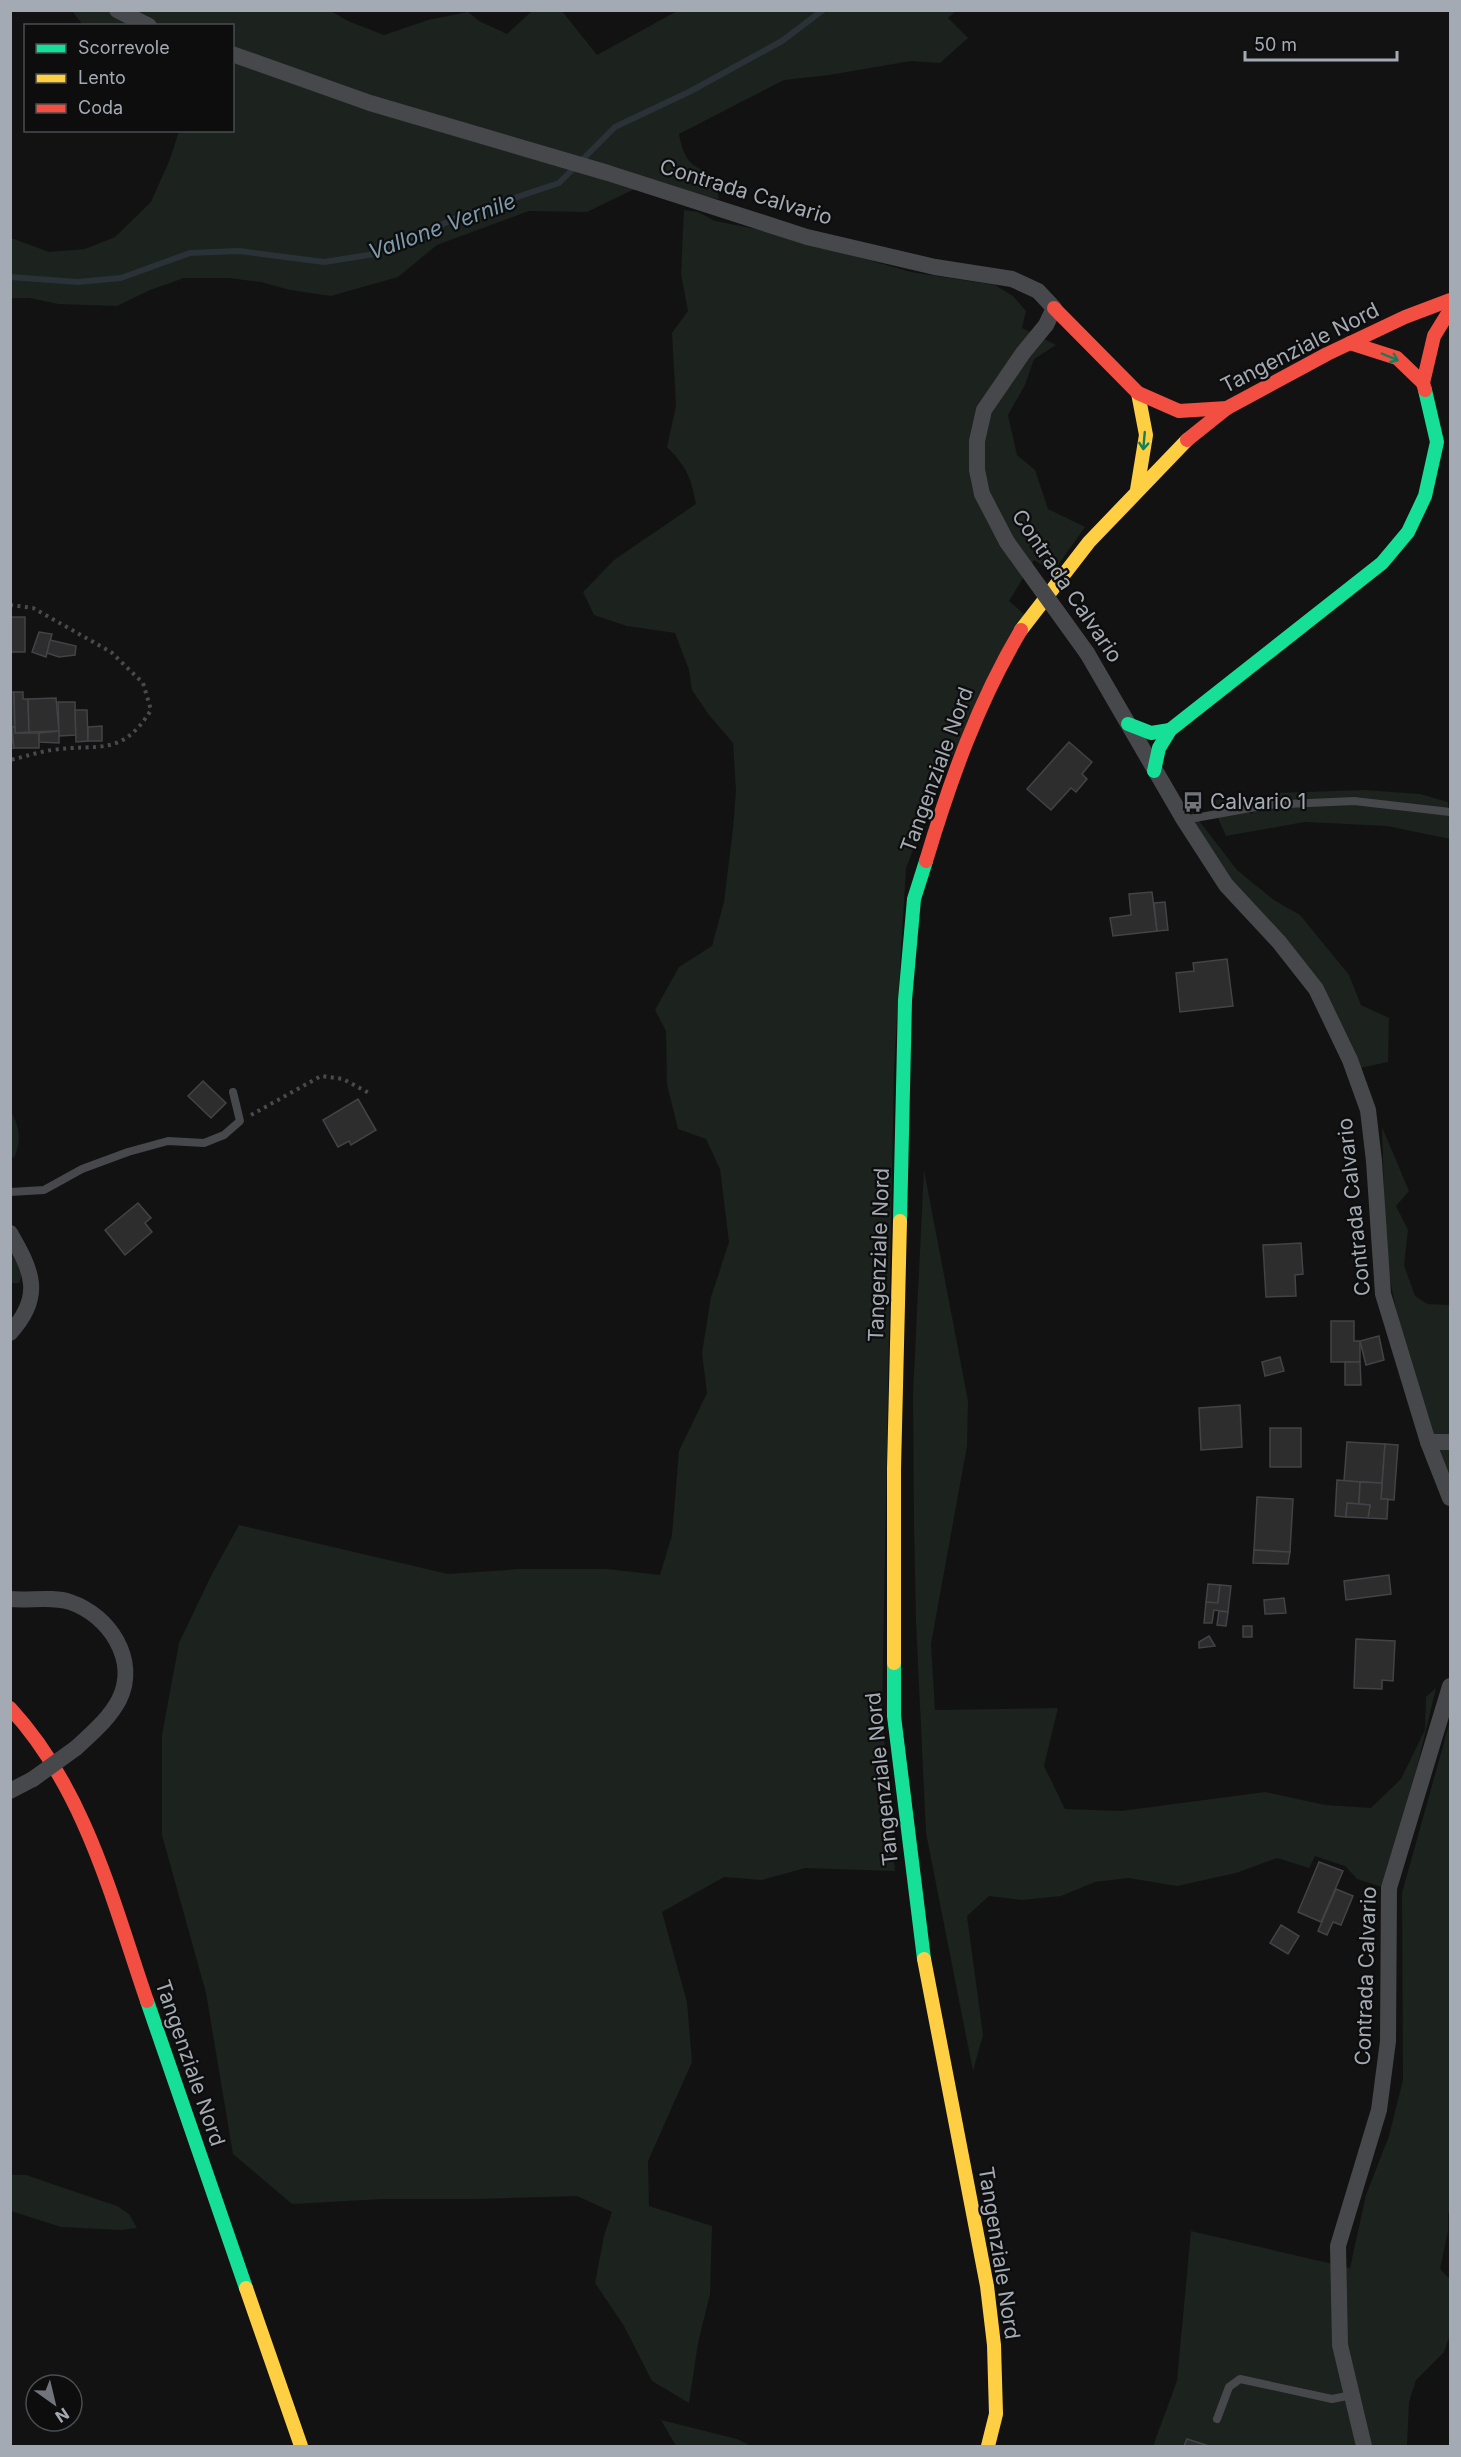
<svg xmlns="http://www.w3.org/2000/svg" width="1461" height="2457" font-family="Inter,sans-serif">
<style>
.green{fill:#1c221d}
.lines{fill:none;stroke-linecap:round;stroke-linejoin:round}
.stream{stroke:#2a3237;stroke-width:6}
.building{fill:#2d2d2e;stroke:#424346;stroke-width:1.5}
.path{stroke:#484a4d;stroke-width:4;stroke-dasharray:3 4.5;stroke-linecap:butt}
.lane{stroke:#47484b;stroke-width:8}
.street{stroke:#47484b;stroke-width:16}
.fast{stroke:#16e098;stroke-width:14}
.slow{stroke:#ffcf43;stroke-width:14}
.jam{stroke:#f24e42;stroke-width:14}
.street-bridge{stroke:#47484b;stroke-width:16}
.oneway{stroke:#12815a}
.labels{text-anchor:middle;stroke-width:4.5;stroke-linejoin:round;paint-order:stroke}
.street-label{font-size:21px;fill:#a4aab3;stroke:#0d0d0e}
.poi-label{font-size:21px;fill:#a4aab3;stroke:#0d0d0e;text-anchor:start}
.water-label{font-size:22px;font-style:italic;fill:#7d9bac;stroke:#0d0d0e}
</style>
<rect width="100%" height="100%" fill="#121213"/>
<g class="green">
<path d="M 679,10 L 956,11 L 948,18 L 968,38 L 940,63 L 911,61 L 829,75 L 784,80 L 679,134 C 684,160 690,166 715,176 L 719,199 L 681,192 L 649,182 L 587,212 L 529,211 L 437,245 L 398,277 L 331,296 L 290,290 L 261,282 L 229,278 L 184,278 L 150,290 L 117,306 L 58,304 L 30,298 L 11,298 L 11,238 L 49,252 L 85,249 L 115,237 L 151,202 L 170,159 L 179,131 L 232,130 L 232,26 L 83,25 L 72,11 L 331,11 L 348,21 L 384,35 L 428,20 L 468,12 L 479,21 L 507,34 L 532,11 L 562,11 L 597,55 Z"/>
<path d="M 684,210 L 698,212 L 715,221 L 767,231 L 911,272 L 995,285 L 1013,296 L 1026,311 L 1022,328 L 1056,345 L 1034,359 L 1025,385 L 1008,415 L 1017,455 L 1035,470 L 1048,509 L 1085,527 L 1053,572 L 1034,560 L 1009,601 L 1024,614 L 941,779 L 906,868 L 894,1068 L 882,1713 L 895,1871 L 805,1868 L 762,1880 L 724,1877 L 662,1912 L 687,2002 L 692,2062 L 648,2161 L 649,2206 L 712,2226 L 710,2294 L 698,2343 L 689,2403 L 652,2381 L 624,2326 L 595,2283 L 604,2236 L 612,2212 L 577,2196 L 476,2199 L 383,2199 L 292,2204 L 233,2154 L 206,1993 L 162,1835 L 162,1735 L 179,1643 L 212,1574 L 239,1525 L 448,1574 L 519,1569 L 606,1569 L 660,1575 L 672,1535 L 679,1451 L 707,1393 L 702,1353 L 711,1297 L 729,1242 L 720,1169 L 706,1139 L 678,1129 L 667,1084 L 666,1031 L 655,1010 L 679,967 L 712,946 L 724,902 L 733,829 L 736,790 L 733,743 L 709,715 L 692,690 L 689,670 L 675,633 L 627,626 L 594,615 L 583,592 L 614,560 L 696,504 C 691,477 686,466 667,447 L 676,406 L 672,333 L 688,311 L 681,274 Z"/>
<path d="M 1364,790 L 1420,794 L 1448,802 L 1450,839 L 1387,826 L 1305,822 L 1226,836 L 1210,800 L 1234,798 L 1251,814 L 1276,793 Z"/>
<path d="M 1190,809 L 1237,870 L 1274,900 L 1300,915 L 1349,975 L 1361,1005 L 1389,1018 L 1388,1062 L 1360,1068 L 1319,986 L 1235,887 L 1184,813 Z"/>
<path d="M 10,1110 C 20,1127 22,1140 14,1158 L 11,1156 Z"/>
<path d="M 1382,1127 L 1409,1191 L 1396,1206 L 1408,1230 L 1404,1265 L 1415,1296 L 1427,1304 L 1450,1305 L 1450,1487 L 1402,1340 L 1386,1259 Z"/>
<path d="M 924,1170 L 968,1401 L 967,1446 L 931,1644 L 935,1710 L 1058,1708 L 1044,1766 L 1065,1809 L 1121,1811 L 1265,1792 L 1325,1805 L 1371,1808 L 1401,1779 L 1425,1730 L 1426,1697 L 1436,1688 L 1418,1763 L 1382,1887 L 1357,1879 L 1345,1866 L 1315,1856 L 1309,1868 L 1277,1858 L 1236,1873 L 1177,1886 L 1128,1878 L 1095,1882 L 1061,1896 L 1022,1900 L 989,1896 L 967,1916 L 983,2035 L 973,2071 L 926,1833 L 916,1621 L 914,1526 L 913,1394 Z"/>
<path d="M 10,1245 L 24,1269 L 19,1283 L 11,1283 Z"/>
<path d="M 1450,1721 L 1450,2208 L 1448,2215 L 1448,2231 L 1440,2269 L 1450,2279 L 1450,2335 L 1444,2352 L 1416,2380 L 1409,2402 L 1407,2446 L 1153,2446 L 1177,2381 L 1191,2231 L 1350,2268 L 1366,2195 L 1389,2136 L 1403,2080 L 1402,1893 Z"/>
<path d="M 11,2175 L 26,2175 L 117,2206 L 129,2214 L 137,2228 L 121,2230 L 61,2227 L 11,2211 Z"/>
<path d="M 661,2420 L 737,2439 L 751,2446 L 676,2446 Z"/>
</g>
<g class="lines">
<path class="stream" d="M 10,277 L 78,282 L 121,278 L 190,253 L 239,251 L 324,262 L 375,254 L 461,216 L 559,183 L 615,127 L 691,91 L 782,41 L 823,10"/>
</g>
<g class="building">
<rect x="10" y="617" width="15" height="35"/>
<path d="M 39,632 L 52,634 L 46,657 L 32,652 Z"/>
<path d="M 50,640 L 76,646 L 75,655 L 59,657 L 47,653 Z"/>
<path d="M 10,692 L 14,692 L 15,727 L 10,727 Z"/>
<path d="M 14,692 L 23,692 L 23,699 L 28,699 L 29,732 L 15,733 Z"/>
<path d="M 56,698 L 59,731 L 29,732 L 28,699 Z"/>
<path d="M 58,702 L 75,702 L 76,735 L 59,736 Z"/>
<path d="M 75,710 L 87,710 L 88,741 L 76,742 Z"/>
<path d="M 102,726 L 102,741 L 88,741 L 88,727 Z"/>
<path d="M 10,727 L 14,748 L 10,749 Z"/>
<path d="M 12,727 L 15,727 L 15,733 L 39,733 L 39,748 L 14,748 Z"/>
<path d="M 59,731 L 59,743 L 39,742 L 39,733 Z"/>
<path d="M 1069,742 L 1092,762 L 1082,774 L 1087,779 L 1076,792 L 1071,788 L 1051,810 L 1027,789 Z"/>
<path d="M 1152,892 L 1157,931 L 1113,936 L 1110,918 L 1131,915 L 1129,894 Z"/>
<path d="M 1165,902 L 1168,930 L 1157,931 L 1154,903 Z"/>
<path d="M 1227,959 L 1233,1006 L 1180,1012 L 1176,973 L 1194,971 L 1193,963 Z"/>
<path d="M 203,1081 L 226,1103 L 211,1118 L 188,1096 Z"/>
<path d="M 358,1099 L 376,1130 L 351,1145 L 349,1141 L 338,1147 L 323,1120 Z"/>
<path d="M 138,1203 L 151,1218 L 145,1223 L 152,1232 L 125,1255 L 105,1230 Z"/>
<path d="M 1301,1243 L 1303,1274 L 1295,1275 L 1296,1296 L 1266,1297 L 1263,1245 Z"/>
<path d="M 1331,1321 L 1354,1321 L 1354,1341 L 1360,1341 L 1360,1362 L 1331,1362 Z"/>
<path d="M 1379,1336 L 1384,1360 L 1366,1365 L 1360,1341 Z"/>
<path d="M 1280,1357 L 1284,1371 L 1265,1376 L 1262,1362 Z"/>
<path d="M 1345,1362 L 1360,1362 L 1361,1385 L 1345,1385 Z"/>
<path d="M 1240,1405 L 1242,1447 L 1201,1450 L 1199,1408 Z"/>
<rect x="1270" y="1428" width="31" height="39"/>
<path d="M 1347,1442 L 1385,1444 L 1382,1483 L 1344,1481 Z"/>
<path d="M 1385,1444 L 1398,1445 L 1394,1500 L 1381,1499 Z"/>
<path d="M 1337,1480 L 1360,1482 L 1359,1504 L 1347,1503 L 1346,1517 L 1335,1516 Z"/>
<path d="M 1360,1482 L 1382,1483 L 1381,1499 L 1388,1499 L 1387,1519 L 1368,1518 L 1370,1505 L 1359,1504 Z"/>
<path d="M 1257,1497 L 1293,1499 L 1290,1552 L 1254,1550 Z"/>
<path d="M 1347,1503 L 1370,1505 L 1368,1518 L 1346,1517 Z"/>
<path d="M 1254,1550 L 1290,1552 L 1288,1564 L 1253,1563 Z"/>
<path d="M 1389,1575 L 1391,1594 L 1346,1600 L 1344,1581 Z"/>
<path d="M 1208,1584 L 1220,1585 L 1218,1603 L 1206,1602 Z"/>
<path d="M 1220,1585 L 1231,1586 L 1228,1612 L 1214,1610 L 1212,1623 L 1204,1623 L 1206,1602 L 1218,1603 Z"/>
<path d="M 1284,1598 L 1286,1613 L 1265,1614 L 1264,1600 Z"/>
<path d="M 1219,1611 L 1228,1612 L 1226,1626 L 1217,1625 Z"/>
<rect x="1243" y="1626" width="9" height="11"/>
<path d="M 1209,1636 L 1215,1646 L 1199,1648 L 1199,1642 Z"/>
<path d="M 1356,1639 L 1395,1641 L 1393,1681 L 1382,1680 L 1382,1689 L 1354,1688 Z"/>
<path d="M 1319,1862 L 1343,1871 L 1321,1922 L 1298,1912 Z"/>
<path d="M 1336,1889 L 1353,1896 L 1341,1925 L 1333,1922 L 1327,1935 L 1318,1931 Z"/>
<path d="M 1281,1925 L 1299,1936 L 1288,1954 L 1270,1943 Z"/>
<path d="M 1187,2439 L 1209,2446 L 1184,2446 Z"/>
</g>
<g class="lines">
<g class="path">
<path d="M 10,605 L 33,608 L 111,652 L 143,683 L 151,710 C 121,758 99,743 52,750 C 38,752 24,757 10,760"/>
<path d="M 251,1115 L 321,1076 L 343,1079 L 369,1093"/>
</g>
<g class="lane">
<path d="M 1184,820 L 1267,805 L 1354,801 L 1450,812"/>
<path d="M 10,1192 L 44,1190 L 82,1169 L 128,1152 L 168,1141 L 204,1143 L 224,1135 L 240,1121 L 233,1092"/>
<path d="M 1217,2419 L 1229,2387 L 1240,2379 L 1332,2399 L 1352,2395"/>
</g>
<g class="street">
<path d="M 117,10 L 149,26"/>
<path d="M 232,54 L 370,103 L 608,173 L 807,237 L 935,267 L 1012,279 L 1038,291 L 1054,308 L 1046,325 L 1023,353 L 984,410 L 977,441 L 977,470 L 982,494 L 1007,542"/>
<path d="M 1087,653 L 1184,820 L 1226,885 L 1279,942 L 1316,989 L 1350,1060 L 1368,1110 L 1374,1161 L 1383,1294 L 1428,1442 L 1450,1498"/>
<path d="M 10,1233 C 32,1271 44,1296 10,1333"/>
<path d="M 1428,1442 L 1450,1442"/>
<path d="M 10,1599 C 29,1601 52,1596 70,1602 C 109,1615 139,1660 119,1700 C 109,1719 92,1733 76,1748"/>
<path d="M 10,1791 L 33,1779"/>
<path d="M 1364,2446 L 1340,2345 L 1338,2246 L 1379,2110 L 1388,2041 L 1389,1888 L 1450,1686"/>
</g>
<g class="fast">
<path d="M 1128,724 L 1151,733 L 1170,730"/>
<path d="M 1154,771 L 1159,748 L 1170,730 L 1382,563 L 1408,532 L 1425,496 L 1437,442 L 1425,390"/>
<path d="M 900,1221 L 905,1000 L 914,899 L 926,861"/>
<path d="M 894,1663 L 894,1716 L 924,1959"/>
<path d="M 147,2001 L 246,2288"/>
</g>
<g class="slow">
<path d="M 1137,490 L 1146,435 L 1138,393"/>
<path d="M 1021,630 L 1089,542 L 1187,440"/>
<path d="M 894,1663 L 894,1469 L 900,1221"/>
<path d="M 924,1959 L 987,2286 L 994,2345 L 996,2414 L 988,2446"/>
<path d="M 246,2288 L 301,2446"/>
</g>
<g class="jam">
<path d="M 1054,308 L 1138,393 L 1179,411 L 1227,408"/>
<path d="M 1350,343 L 1397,358 L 1423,383"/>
<path d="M 1425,390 L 1423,383 L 1434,336 L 1450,310"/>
<path d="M 1187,440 L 1227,408 L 1327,354 L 1405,317 L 1450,300"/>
<path d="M 926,861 C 950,781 978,702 1021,630"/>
<path d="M 10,1708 C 85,1789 112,1899 147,2001"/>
</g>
<g class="street-bridge">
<path d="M 1007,542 L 1087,653"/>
<path d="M 33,1779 L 76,1748"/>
</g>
</g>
<defs><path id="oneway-shaft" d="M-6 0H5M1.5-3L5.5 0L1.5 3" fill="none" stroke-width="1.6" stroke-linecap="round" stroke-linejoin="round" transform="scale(1.5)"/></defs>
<g class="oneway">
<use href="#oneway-shaft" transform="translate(1390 357) rotate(23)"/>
<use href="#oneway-shaft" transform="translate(1144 441) rotate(95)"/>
</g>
<defs>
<g id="bus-bare" transform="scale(1.62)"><path d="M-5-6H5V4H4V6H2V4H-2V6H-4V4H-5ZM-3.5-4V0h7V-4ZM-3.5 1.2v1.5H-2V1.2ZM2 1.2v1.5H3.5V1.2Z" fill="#71757b" stroke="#0d0d0e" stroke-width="2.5" paint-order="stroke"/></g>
</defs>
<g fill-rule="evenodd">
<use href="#bus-bare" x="1193" y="802"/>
</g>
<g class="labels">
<g class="street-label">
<text transform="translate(746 192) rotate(17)" y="7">Contrada Calvario</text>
<text transform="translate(1300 348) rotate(-27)" y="7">Tangenziale Nord</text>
<text transform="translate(1067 586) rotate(56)" y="7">Contrada Calvario</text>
<text transform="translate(937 770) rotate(-70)" y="7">Tangenziale Nord</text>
<text transform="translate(1354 1207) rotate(-96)" y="7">Contrada Calvario</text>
<text transform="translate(879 1255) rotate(-88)" y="7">Tangenziale Nord</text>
<text transform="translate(882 1779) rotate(-96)" y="7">Tangenziale Nord</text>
<text transform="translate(1366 1976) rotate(-88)" y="7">Contrada Calvario</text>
<text transform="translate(190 2063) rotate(71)" y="7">Tangenziale Nord</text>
<text transform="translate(999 2253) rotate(81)" y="7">Tangenziale Nord</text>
</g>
<g class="poi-label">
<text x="1210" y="809">Calvario 1</text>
</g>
<g class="water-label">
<text transform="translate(442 226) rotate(-20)" y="8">Vallone Vernile</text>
</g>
</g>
<rect width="1461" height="2457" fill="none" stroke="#a4aab3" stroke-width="24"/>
<rect x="24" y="24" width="210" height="108" fill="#0d0d0e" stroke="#494c50" stroke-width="1.5"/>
<rect x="36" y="44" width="30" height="9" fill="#16e098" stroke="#494c50" stroke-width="1.5"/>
<text x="78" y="54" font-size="18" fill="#a4aab3">Scorrevole</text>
<rect x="36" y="74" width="30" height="9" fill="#ffcf43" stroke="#494c50" stroke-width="1.5"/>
<text x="78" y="84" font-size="18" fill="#a4aab3">Lento</text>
<rect x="36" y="104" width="30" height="9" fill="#f24e42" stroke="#494c50" stroke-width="1.5"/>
<text x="78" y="114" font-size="18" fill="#a4aab3">Coda</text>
<g transform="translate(54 2403) rotate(146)"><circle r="28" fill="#0d0d0e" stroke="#494c50" stroke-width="1.5"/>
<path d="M0-4.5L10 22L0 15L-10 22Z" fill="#71757b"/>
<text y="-9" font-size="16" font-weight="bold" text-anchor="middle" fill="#a4aab3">N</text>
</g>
<path d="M1245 51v9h152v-9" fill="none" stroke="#a4aab3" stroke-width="3"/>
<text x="1254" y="51" font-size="18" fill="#a4aab3" stroke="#0d0d0e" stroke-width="4.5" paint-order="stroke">50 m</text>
</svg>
